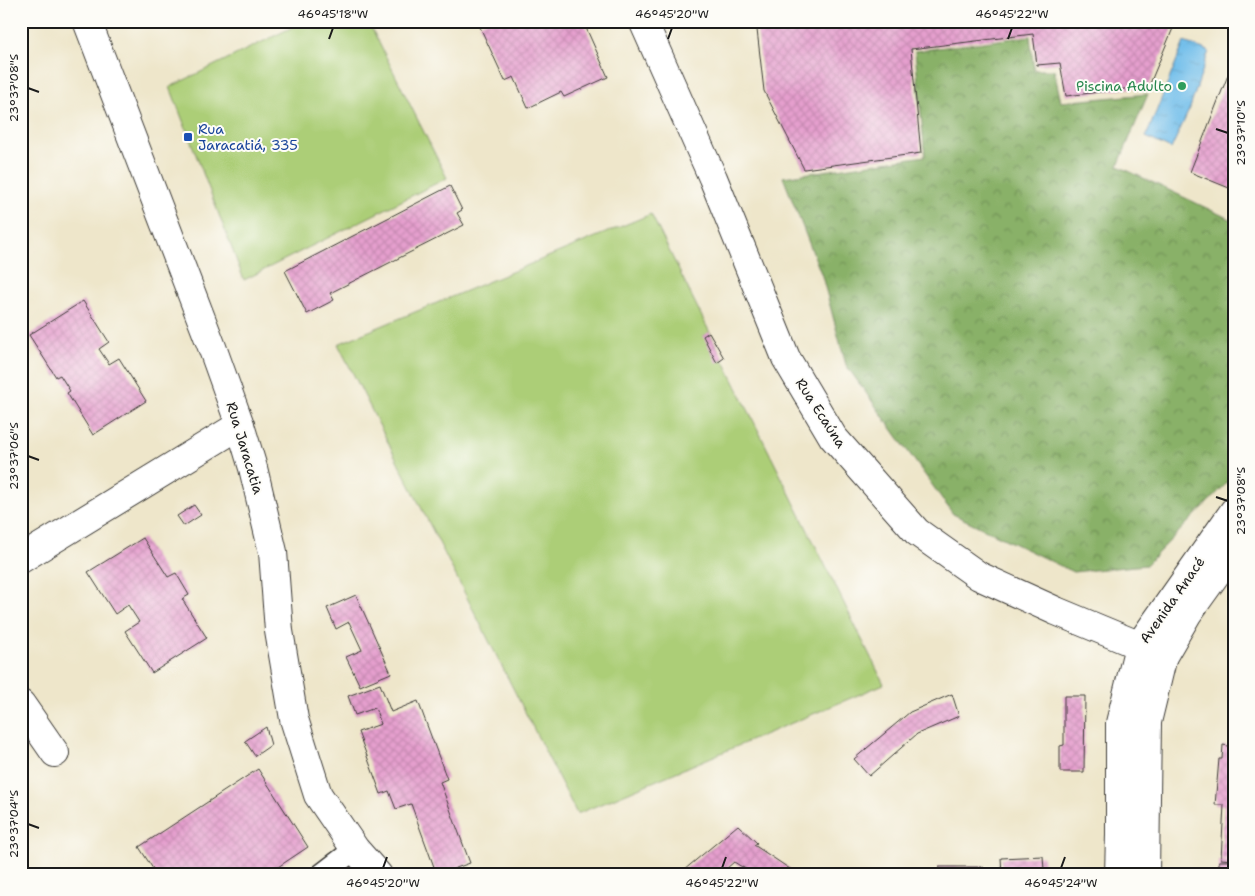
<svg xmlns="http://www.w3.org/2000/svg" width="1255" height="896" font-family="'Shantell Sans',sans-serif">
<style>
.green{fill:#acce77;stroke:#64754a}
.forest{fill:url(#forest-crowns);stroke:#526642}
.water{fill:url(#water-ripples);stroke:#466c83}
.building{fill:url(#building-cross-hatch)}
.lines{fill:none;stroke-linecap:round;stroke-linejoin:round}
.service-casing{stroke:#3c3a36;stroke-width:24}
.minor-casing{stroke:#3c3a36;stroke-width:30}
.tertiary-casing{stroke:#3c3a36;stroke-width:30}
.service{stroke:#fff;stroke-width:21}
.minor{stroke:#fff;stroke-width:28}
.tertiary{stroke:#fff;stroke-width:28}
.ticks{fill:none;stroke:#1c1c1c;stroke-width:2}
.leisure-dot{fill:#2e9e5b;stroke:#fdfcf7;stroke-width:2}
.transit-dot{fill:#1a4fb4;stroke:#fdfcf7;stroke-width:2}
.labels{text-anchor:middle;stroke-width:4;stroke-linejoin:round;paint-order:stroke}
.leisure-label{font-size:14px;fill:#27864d;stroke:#fdfcf7;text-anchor:end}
.transit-label{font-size:14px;fill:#164399;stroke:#fdfcf7;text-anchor:start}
.street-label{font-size:14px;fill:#1c1c1c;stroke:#fdfcf7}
.neatline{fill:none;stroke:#1c1c1c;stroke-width:2}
.ticks-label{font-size:12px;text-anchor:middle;fill:#1c1c1c}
</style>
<defs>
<pattern id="forest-crowns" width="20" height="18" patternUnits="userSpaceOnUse" patternTransform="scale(1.25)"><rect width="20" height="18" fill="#89b168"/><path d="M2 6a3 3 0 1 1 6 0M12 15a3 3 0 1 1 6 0" fill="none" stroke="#6f8f55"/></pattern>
<pattern id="water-ripples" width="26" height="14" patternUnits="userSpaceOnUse" patternTransform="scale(1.25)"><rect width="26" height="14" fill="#70bdea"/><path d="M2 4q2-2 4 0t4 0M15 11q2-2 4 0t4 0" fill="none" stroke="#60a2c8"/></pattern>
<pattern id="building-cross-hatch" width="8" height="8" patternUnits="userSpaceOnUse" patternTransform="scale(1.25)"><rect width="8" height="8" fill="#e59fce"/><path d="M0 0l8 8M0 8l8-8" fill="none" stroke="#c488b0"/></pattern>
</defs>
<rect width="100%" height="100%" fill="#fdfcf7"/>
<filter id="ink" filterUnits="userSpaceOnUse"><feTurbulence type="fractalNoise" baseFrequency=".02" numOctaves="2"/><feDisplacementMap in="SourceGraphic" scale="10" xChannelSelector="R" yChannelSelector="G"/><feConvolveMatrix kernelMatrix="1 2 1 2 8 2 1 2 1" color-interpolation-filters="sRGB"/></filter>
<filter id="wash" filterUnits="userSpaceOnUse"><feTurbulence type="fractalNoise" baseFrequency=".0096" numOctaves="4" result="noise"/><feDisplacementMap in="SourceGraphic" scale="20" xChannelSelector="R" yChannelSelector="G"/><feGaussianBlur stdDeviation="1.12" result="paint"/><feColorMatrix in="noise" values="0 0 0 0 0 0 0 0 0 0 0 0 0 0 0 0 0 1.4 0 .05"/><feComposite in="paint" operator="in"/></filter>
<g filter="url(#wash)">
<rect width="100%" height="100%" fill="#eee6ca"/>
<g class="green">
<path d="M 305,21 L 368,21 L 447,178 L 244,280 L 170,87 Z"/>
<path d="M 651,214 L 884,684 L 577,814 L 338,344 Z"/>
</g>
<path class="forest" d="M 1030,36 L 1034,70 L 1054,70 L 1061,102 L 1148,94 L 1118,166 L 1234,221 L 1234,468 L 1226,484 L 1146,565 L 1073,572 L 953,514 L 846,365 L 822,276 L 783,177 L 925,156 L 915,51 Z"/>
<path class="water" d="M 1184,42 L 1209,51 L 1190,108 L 1171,149 L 1146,137 Z"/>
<g id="blocks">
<g class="building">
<path d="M 21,21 L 28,21 L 30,23 L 21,29 Z"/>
<path d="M 487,21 L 583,21 L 608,77 L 564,97 L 561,92 L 528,108 L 514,77 L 505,81 L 479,25 Z"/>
<path d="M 756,21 L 1176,21 L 1149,86 L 1066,96 L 1060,63 L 1037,65 L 1033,34 L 911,49 L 921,153 L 804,169 L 764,91 Z"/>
<path d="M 1234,60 L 1234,190 L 1190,172 Z"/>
<path d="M 450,186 L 462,210 L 457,213 L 464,225 L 330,293 L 334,300 L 307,314 L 285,271 Z"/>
<path d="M 83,301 L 109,342 L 99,349 L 109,364 L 119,358 L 146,401 L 93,435 L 67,393 L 70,391 L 60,375 L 56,377 L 29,335 Z"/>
<path d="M 709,332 L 724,358 L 717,363 L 703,336 Z"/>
<path d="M 194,505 L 201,515 L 184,526 L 177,516 Z"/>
<path d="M 143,538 L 168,577 L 176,573 L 189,595 L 182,599 L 207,638 L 152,673 L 125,631 L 139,622 L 128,605 L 115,614 L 88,572 Z"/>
<path d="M 356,595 L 391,673 L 360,686 L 346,657 L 362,650 L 349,622 L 336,629 L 327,608 Z"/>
<path d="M 380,684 L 391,712 L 418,701 L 447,779 L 440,782 L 470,863 L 437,875 L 411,804 L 396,809 L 389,791 L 381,794 L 358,732 L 381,724 L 375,708 L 355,715 L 348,696 Z"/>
<path d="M 952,694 L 959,716 L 917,734 L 869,776 L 854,759 L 910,712 Z"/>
<path d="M 1064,696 L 1085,696 L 1084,772 L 1060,772 L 1060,746 L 1064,745 Z"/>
<path d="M 266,727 L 271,745 L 255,756 L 245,741 Z"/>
<path d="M 1223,745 L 1234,747 L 1234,860 L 1221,859 L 1224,805 L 1215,805 L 1219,759 L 1222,759 Z"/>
<path d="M 258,769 L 308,847 L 266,875 L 157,875 L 139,847 Z"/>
<path d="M 738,825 L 757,843 L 754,845 L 799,875 L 755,875 L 734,862 L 719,875 L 678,875 Z"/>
<path d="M 1043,856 L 1044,870 L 1002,873 L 1001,858 Z"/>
<rect x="1219" y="861" width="15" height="14"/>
<rect x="939" y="867" width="44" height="8"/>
</g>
</g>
</g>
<g filter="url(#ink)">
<use href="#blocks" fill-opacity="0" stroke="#3c3a36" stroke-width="1"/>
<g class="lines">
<g class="service-casing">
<path id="service" d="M 321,875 L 355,849"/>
</g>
<g class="minor-casing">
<g id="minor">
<path d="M 87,21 L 212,347 L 240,425 L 253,468 L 273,552 L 279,631 L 294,719 L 318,795 L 355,849 L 378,875"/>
<path d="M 643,21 L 713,178 L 786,358 L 833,437 L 917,532 L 979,576 L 1056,611 L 1162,655"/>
<path d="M 21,559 L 240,425"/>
<path d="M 21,704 L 55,753"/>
</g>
</g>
<g class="tertiary-casing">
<g id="tertiary">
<path d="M 1119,875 L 1120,834 L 1120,723 L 1139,646 L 1234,511"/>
<path d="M 1145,875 L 1147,722 L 1163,656 L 1188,613 L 1234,549"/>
</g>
</g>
<use href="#service" class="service"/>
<use href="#minor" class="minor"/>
<use href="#tertiary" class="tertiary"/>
</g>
</g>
<path class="ticks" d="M 329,39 L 333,28M 668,39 L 672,28M 1008,39 L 1012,28M 28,88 L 39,92M 1216,129 L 1228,133M 28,456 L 39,460M 1216,497 L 1228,501M 28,824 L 39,828M 383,868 L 387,857M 722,868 L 726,857M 1061,868 L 1065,857"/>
<circle class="leisure-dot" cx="1182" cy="86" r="5"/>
<rect class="transit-dot" x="183" y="132" width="10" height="10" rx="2.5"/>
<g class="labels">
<g class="leisure-label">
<text x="1172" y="91">Piscina Adulto</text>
</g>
<g class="transit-label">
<text x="198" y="134">Rua<tspan x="198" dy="16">Jaracatiá, 335</tspan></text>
</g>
<g class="street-label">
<text transform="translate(821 413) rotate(57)" y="5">Rua Ecaúna</text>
<text transform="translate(245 448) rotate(73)" y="5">Rua Jaracatia</text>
<text transform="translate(1172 600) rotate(-55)" y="5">Avenida Anacé</text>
</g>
</g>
<rect width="1255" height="896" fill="none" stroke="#fdfcf7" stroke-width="55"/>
<rect x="28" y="28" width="1200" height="840" class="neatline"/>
<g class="ticks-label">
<text x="333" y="18">46°45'18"W</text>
<text x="672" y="18">46°45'20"W</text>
<text x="1012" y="18">46°45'22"W</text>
<text transform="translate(14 88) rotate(-90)" y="4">23°37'08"S</text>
<text transform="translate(1241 133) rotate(-90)" y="4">23°37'10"S</text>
<text transform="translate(14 456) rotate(-90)" y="4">23°37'06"S</text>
<text transform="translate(1241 501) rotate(-90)" y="4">23°37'08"S</text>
<text transform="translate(14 824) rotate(-90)" y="4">23°37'04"S</text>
<text x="383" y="887">46°45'20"W</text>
<text x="722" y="887">46°45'22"W</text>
<text x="1061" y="887">46°45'24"W</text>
</g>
</svg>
